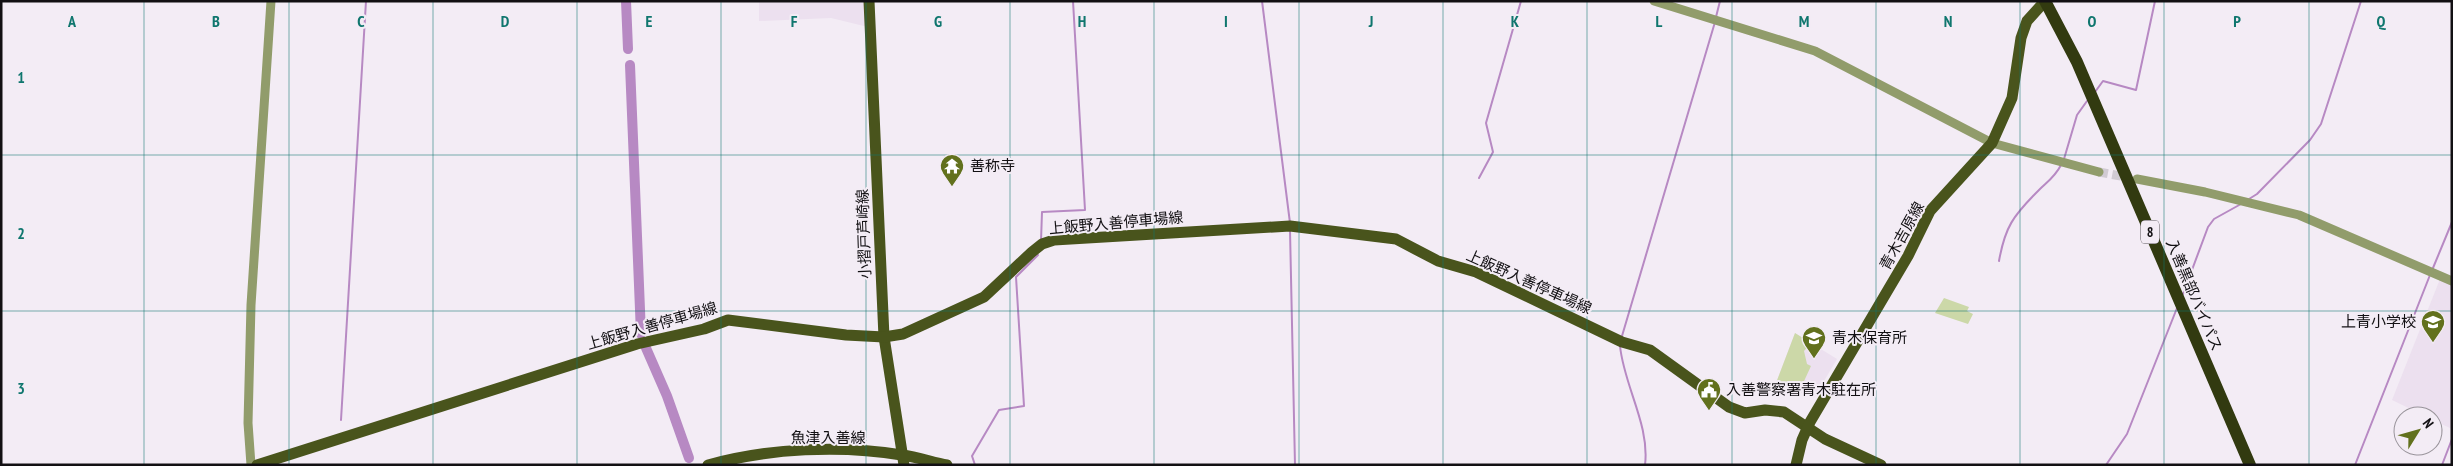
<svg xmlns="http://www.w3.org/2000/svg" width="2453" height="466" font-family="'PT Sans Narrow','Noto Sans JP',sans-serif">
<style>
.built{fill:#ece0ef}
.green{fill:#ccd8a8}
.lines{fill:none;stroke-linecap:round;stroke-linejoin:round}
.stream{stroke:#b789c3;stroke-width:2}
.river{stroke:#b789c3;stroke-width:10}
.minor-tunnel{stroke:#d1cbd3;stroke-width:9;stroke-dasharray:9 4.5;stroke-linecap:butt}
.minor{stroke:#919c6b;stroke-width:9}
.major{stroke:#49541c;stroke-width:11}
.highway{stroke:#323a10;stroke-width:12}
.grid{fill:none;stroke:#0f766e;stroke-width:1;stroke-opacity:0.55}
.labels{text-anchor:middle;stroke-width:4;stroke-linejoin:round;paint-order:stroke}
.shield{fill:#f3ecf5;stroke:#565257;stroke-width:1}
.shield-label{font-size:14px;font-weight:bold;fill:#121013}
.poi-label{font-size:15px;fill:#121013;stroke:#f3ecf5;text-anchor:start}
.street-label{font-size:15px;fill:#121013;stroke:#f3ecf5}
.grid-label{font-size:16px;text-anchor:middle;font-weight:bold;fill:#0f766e;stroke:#f3ecf5;stroke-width:4;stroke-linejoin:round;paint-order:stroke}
</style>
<rect width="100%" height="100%" fill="#f3ecf5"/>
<g class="built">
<path d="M 759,1 L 866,3 L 868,27 L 831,18 L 759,21 Z"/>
<path d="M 2440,279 L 2452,286 L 2452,429 L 2433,420 L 2433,416 L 2425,416 L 2392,400 Z"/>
<path d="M 1795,333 L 1837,359 L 1814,398 L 1776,383 Z"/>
</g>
<g class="green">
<path d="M 1944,298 L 1969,307 L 1967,311 L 1973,314 L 1968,324 L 1935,313 Z"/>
<path d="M 1795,333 L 1811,343 L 1804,351 L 1807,364 L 1811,366 L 1799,392 L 1776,383 Z"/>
</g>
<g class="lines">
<g class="stream">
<path d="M 1262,1 L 1290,223"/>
<path d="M 1716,17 L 1720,1"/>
<path d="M 2095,92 L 2103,81 L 2136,90 L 2155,1"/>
<path d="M 2064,159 L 2077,115 L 2087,101"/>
<path d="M 1479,178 L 1493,152 L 1486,123 L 1521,1"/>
<path d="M 2249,199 L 2257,194 L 2310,140 L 2321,124 L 2361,1"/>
<path d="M 1290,230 L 1295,465"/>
<path d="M 1041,241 L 1042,212 L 1085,210 L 1073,1"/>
<path d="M 1999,261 C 2005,227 2013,216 2038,191 C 2047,182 2055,177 2061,165"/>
<path d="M 2433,268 L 2452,222"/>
<path d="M 2183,294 L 2208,227 L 2214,219 L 2241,204"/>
<path d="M 1622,336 L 1715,22"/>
<path d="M 1620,346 C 1624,386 1650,425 1645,465"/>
<path d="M 341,420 L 366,1"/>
<path d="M 975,465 L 972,456 L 999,410 L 1024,406 L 1016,277 L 1038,255"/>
<path d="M 2106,465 L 2127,434 L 2177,308"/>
<path d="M 2355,465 L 2430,275"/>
<path d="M 2442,465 L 2452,439"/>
</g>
<g class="river">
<path d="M 626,1 L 628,49"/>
<path d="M 630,65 L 641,334"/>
<path d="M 646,348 L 667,396 L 689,458"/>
</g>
<path class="minor-tunnel" d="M 2099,172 L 2131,178"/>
<g class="minor">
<path d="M 1654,1 L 1815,51 L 1992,143 L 2099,172"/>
<path d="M 2137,179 L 2205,192 L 2299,215 L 2452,281"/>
<path d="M 251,465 L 248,423 L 251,305 L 271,1"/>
</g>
<g class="major">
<path d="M 869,1 L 884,337 L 904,465"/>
<path d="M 257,465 L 637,344 L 704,329 L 728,320 L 846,335 L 884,337 L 903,334 L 984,297 L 1032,252 L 1042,244 L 1054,240 L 1290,226 L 1396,239 L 1438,261 L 1476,272 L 1622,342 L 1650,350 L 1729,407 L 1745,413 L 1765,410 L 1784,412 L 1825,439 L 1881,465"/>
<path d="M 708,465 C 769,448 841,445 902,455 C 917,457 932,462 947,465"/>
<path d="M 1796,465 L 1802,440 L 1810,422 L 1908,256 L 1930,211 L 1992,143 L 2012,98 L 2021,38 L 2027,21 L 2045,1"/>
</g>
<path class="highway" d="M 2045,1 L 2077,62 L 2250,465"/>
</g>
<path class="grid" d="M 144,1 L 144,465M 289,1 L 289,465M 433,1 L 433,465M 577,1 L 577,465M 721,1 L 721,465M 866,1 L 866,465M 1010,1 L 1010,465M 1154,1 L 1154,465M 1299,1 L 1299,465M 1443,1 L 1443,465M 1587,1 L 1587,465M 1732,1 L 1732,465M 1876,1 L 1876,465M 2020,1 L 2020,465M 2164,1 L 2164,465M 2309,1 L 2309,465M 1,155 L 2452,155M 1,311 L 2452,311"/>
<defs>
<g id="temple-pin" transform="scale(1.25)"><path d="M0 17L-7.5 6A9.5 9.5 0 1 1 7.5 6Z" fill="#62711d" stroke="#f3ecf5"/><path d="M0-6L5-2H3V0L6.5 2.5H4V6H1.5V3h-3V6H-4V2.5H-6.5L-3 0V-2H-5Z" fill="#fff"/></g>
<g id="school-pin" transform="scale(1.25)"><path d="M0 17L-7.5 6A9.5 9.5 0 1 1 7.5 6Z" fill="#62711d" stroke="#f3ecf5"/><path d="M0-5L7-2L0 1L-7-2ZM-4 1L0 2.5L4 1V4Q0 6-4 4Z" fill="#fff"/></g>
<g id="civic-pin" transform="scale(1.25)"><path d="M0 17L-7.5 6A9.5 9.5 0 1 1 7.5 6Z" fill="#62711d" stroke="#f3ecf5"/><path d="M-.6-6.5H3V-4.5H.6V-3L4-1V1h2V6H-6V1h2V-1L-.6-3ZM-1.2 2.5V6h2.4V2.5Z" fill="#fff"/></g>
</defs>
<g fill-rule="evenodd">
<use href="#temple-pin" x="952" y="166"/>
<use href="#school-pin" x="2433" y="322"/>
<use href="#school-pin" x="1814" y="338"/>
<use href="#civic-pin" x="1709" y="390"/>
</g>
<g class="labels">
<rect class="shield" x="2141" y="220.5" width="18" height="23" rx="4"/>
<g class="shield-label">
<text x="2150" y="237">8</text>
</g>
<g class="poi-label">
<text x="970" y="171">善称寺</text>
<text x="2416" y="327" text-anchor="end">上青小学校</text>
<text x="1832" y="343">青木保育所</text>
<text x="1726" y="395">入善警察署青木駐在所</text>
</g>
<g class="street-label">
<text transform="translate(1116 223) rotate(-5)" y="5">上飯野入善停車場線</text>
<text transform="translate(864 234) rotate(-92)" y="5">小摺戸芦崎線</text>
<text transform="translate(1902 236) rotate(-61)" y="5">青木吉原線</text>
<text transform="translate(1529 282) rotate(24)" y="5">上飯野入善停車場線</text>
<text transform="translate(2194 295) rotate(67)" y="5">入善黒部バイパス</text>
<text transform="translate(652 326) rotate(-16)" y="5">上飯野入善停車場線</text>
<text x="828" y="443">魚津入善線</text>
</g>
</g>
<g class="grid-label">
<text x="72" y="27">A</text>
<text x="216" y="27">B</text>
<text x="361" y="27">C</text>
<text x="505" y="27">D</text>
<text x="649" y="27">E</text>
<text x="794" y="27">F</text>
<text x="938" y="27">G</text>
<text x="1082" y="27">H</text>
<text x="1226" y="27">I</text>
<text x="1371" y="27">J</text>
<text x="1515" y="27">K</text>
<text x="1659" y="27">L</text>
<text x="1804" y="27">M</text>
<text x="1948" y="27">N</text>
<text x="2092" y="27">O</text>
<text x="2237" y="27">P</text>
<text x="2381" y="27">Q</text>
<text x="21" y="83">1</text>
<text x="21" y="239">2</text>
<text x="21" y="394">3</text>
</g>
<rect width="2453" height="466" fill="none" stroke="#121013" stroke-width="5"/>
<g transform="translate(2418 431) rotate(53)"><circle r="24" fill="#f3ecf5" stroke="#99949b"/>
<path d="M0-4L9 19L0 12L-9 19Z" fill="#62711d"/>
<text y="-8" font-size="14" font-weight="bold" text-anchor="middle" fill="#121013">N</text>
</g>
</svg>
